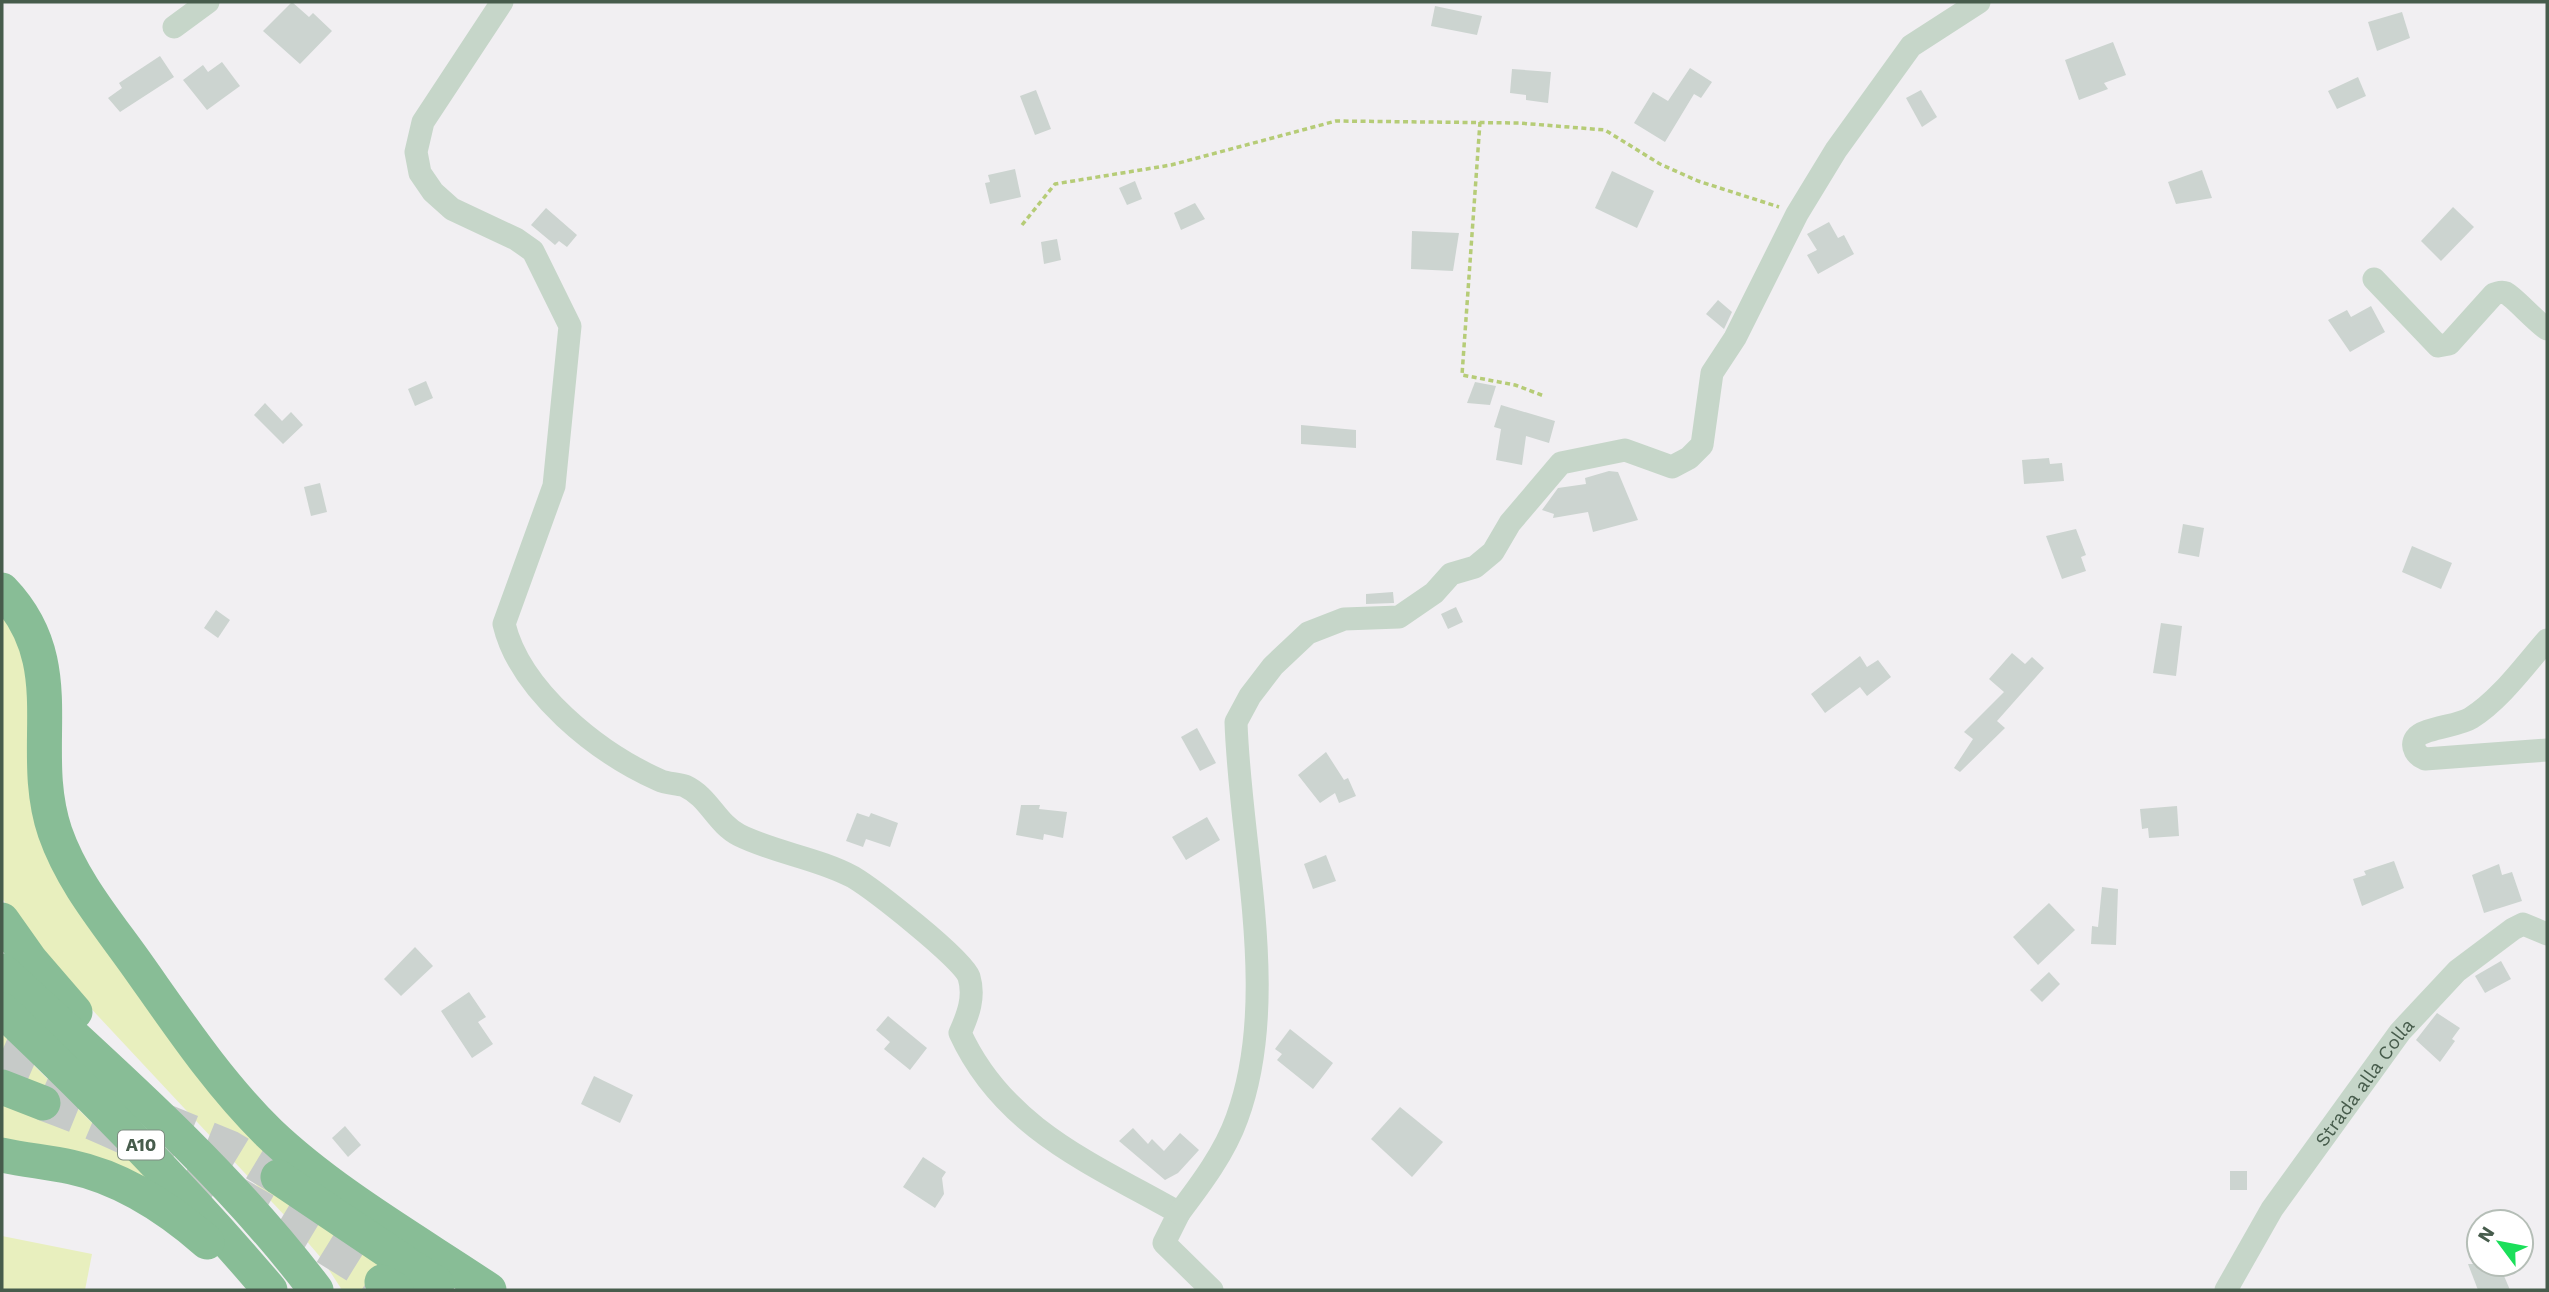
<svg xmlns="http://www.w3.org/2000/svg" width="2549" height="1292" font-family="'Work Sans',sans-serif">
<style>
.green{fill:#e8efbe}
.building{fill:#ccd4d0}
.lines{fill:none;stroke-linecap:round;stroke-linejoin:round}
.highway-tunnel{stroke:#c6cac8;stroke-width:35;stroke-dasharray:35 18;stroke-linecap:butt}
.path{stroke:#b6cc77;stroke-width:3.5;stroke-dasharray:5 3.5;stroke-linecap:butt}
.minor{stroke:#c6d6c9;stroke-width:23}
.highway{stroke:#88bd96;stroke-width:35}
.labels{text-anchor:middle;stroke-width:6;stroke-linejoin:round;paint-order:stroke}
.shield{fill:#fff;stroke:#7e8d82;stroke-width:2}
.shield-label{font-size:18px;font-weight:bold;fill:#475c4c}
.street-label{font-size:19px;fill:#475c4c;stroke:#fff}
</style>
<rect width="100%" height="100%" fill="#f1eff2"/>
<g class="green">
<path d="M 2,605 L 28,650 L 38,813 L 385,1268 L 369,1290 L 342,1290 L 322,1259 L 286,1217 L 41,955 L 2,898 Z"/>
<path d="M 2,1034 L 158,1188 L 2,1142 Z"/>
<path d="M 2,1236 L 92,1254 L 85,1290 L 2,1290 Z"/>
</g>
<g class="building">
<path d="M 292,2 L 309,17 L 313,13 L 332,31 L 300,64 L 263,31 Z"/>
<path d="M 1435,6 L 1482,16 L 1477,35 L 1431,26 Z"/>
<path d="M 2402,12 L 2410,38 L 2377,51 L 2368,22 Z"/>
<path d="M 2113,42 L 2126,75 L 2104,83 L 2108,89 L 2079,100 L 2065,60 Z"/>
<path d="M 160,56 L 174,77 L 120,112 L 108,98 L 122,88 L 119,83 Z"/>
<path d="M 222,62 L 240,86 L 207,110 L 183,80 L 203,65 L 208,72 Z"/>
<path d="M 1690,68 L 1712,82 L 1701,98 L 1694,94 L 1665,142 L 1634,123 L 1653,92 L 1668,101 Z"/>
<path d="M 1512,69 L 1551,72 L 1548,103 L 1526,100 L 1526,95 L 1510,93 Z"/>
<path d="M 2358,77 L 2366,96 L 2337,109 L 2328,91 Z"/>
<path d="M 1036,90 L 1051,129 L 1035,135 L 1020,96 Z"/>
<path d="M 1921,90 L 1937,117 L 1922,127 L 1906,98 Z"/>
<path d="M 1015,169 L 1021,197 L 990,204 L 985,183 L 990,182 L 988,175 Z"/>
<path d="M 2202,170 L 2212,198 L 2176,204 L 2168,182 Z"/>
<path d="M 1612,171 L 1654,191 L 1637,228 L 1595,208 Z"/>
<path d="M 1135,181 L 1142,199 L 1127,205 L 1119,188 Z"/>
<path d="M 1195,203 L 1205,219 L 1181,230 L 1174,213 Z"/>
<path d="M 2453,207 L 2474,227 L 2441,261 L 2421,241 Z"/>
<path d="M 546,208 L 577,235 L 567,247 L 559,241 L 555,245 L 531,225 Z"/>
<path d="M 1829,222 L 1838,238 L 1844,235 L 1854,254 L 1818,274 L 1807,255 L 1817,250 L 1807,234 Z"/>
<path d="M 1412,231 L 1459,233 L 1453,271 L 1411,269 Z"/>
<path d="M 1057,239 L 1061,260 L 1044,264 L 1041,242 Z"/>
<path d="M 1718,300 L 1732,312 L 1724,329 L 1706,314 Z"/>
<path d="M 2371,306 L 2385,332 L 2350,352 L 2328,320 L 2347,310 L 2351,317 Z"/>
<path d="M 426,381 L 433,398 L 415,406 L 408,389 Z"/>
<path d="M 1475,382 L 1496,386 L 1490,405 L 1467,403 Z"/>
<path d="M 265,403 L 282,421 L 291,412 L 303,425 L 283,444 L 254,415 Z"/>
<path d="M 1501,405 L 1555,421 L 1549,443 L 1526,436 L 1522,465 L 1496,460 L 1501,429 L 1494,427 Z"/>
<path d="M 1301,425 L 1356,430 L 1356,448 L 1301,444 Z"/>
<path d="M 2049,458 L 2050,464 L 2062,463 L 2064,481 L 2024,484 L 2022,460 Z"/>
<path d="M 1609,471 L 1618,472 L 1638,520 L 1593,532 L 1588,512 L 1553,518 L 1554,514 L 1542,510 L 1558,488 L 1586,484 L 1585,478 Z"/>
<path d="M 320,483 L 327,512 L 311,516 L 304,487 Z"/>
<path d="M 2183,524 L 2204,528 L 2199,557 L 2178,553 Z"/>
<path d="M 2076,529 L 2086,555 L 2081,557 L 2086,571 L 2062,579 L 2046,536 Z"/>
<path d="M 2412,546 L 2452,563 L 2441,589 L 2402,572 Z"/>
<path d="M 1393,592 L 1394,603 L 1366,604 L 1366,594 Z"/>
<path d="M 1456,607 L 1463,622 L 1448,629 L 1441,614 Z"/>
<path d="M 216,610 L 230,620 L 218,638 L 204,628 Z"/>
<path d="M 2161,623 L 2182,626 L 2176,676 L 2153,673 Z"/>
<path d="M 2012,653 L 2025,664 L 2032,657 L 2044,668 L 1997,721 L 2005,728 L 1960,772 L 1954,768 L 1973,739 L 1964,732 L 2004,692 L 1989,679 Z"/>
<path d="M 1860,656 L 1867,667 L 1878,660 L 1891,677 L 1867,696 L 1860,687 L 1825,713 L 1811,694 Z"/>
<path d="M 1197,728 L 1216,763 L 1200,771 L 1181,737 Z"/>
<path d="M 1326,752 L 1344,780 L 1348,778 L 1356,796 L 1339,803 L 1335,793 L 1320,803 L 1298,775 Z"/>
<path d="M 1021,805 L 1040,805 L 1039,809 L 1067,812 L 1063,838 L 1044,834 L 1043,840 L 1016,835 Z"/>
<path d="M 2177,806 L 2179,836 L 2149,838 L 2148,828 L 2142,829 L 2140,809 Z"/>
<path d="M 857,813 L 869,817 L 871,813 L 898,823 L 890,847 L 866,839 L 863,847 L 846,841 Z"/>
<path d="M 1207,817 L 1220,840 L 1186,860 L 1172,837 Z"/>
<path d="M 1326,855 L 1336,881 L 1313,889 L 1304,864 Z"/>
<path d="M 2394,861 L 2404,888 L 2362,906 L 2353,879 L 2366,875 L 2364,871 Z"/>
<path d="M 2499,864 L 2502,875 L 2512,872 L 2522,901 L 2484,913 L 2472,875 Z"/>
<path d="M 2102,887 L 2118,889 L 2116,945 L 2091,944 L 2092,926 L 2098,927 Z"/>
<path d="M 2049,903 L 2075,930 L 2038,965 L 2013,937 Z"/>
<path d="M 415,947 L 433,966 L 401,996 L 384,979 Z"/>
<path d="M 2501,961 L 2511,979 L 2485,993 L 2475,976 Z"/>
<path d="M 2049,972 L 2060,984 L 2042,1002 L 2030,990 Z"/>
<path d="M 469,992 L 486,1017 L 478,1022 L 493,1044 L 472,1058 L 441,1011 Z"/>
<path d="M 2437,1013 L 2460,1028 L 2452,1039 L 2455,1041 L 2440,1062 L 2416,1040 Z"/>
<path d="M 888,1016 L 927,1048 L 910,1070 L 884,1049 L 890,1042 L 876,1030 Z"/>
<path d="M 1290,1029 L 1333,1063 L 1313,1089 L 1277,1060 L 1282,1054 L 1275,1049 Z"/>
<path d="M 594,1076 L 633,1095 L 620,1123 L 581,1104 Z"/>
<path d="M 1400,1107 L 1443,1142 L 1412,1177 L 1371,1139 Z"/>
<path d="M 345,1126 L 361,1145 L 348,1157 L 332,1138 Z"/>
<path d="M 1133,1128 L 1148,1144 L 1152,1139 L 1164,1151 L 1180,1133 L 1199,1150 L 1178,1173 L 1165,1180 L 1119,1141 Z"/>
<path d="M 923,1157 L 946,1172 L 942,1178 L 944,1194 L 935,1208 L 903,1187 Z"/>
<rect x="2230" y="1171" width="17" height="19"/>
<path d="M 2468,1264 L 2499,1264 L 2510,1290 L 2478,1290 Z"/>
</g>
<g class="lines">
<g class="highway-tunnel">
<path d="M 2,1051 L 76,1083"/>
<path d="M 43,1103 C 163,1147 274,1214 382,1282"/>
<path d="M 159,1119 L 230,1148 L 278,1177"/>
</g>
<g class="path">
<path d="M 1480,122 L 1462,375 L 1515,385 L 1544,396"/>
<path d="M 1022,225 L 1055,184 L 1171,165 L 1336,121 L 1519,123 L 1605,130 L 1660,164 L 1698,181 L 1779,207"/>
</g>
<g class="minor">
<path d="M 502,2 L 423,122 L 416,152 L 420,173 L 433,192 L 452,209 L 516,239 L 533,251 L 570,326 L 554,486 L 504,624 C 520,691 598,753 659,780 C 667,784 677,783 685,786 C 709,797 716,823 739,835 C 775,853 818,858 853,877 C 873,889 962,958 969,977 C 975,997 968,1015 960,1033 C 1004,1129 1093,1164 1179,1213 L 1164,1243 L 1212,1290"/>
<path d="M 174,27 L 208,2"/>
<path d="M 2374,279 L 2438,346 L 2449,344 L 2494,294 C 2499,293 2501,291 2506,293 C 2514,297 2535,321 2547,329"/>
<path d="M 2547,640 C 2525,665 2500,700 2471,718 C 2459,726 2423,728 2416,738 C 2410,747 2417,756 2425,759 L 2547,750"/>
<path d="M 1179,1213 C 1201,1184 1225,1152 1237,1118 C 1281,998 1240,848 1236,722 L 1250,696 L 1273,666 L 1308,633 L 1344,619 L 1399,617 L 1434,593 L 1451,574 L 1475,567 L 1493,552 L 1510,523 L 1561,463 L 1625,450 L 1672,467 L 1689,458 L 1702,445 L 1712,373 L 1735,338 L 1797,214 L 1836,150 L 1911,46 L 1979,2"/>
<path id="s1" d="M 2226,1290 L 2272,1209 L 2400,1032 L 2457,971 L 2513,929 L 2523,924 L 2547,934"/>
</g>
<g class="highway">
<path d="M 2,590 C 74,665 26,746 55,832 C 72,881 105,920 135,962 C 177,1021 217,1082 269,1133 C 332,1193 416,1241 489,1290"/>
<path d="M 2,920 L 31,961 L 75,1012"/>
<path d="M 2,971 C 111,1071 227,1172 316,1290"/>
<path d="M 2,1010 C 96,1099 186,1191 270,1290"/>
<path d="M 2,1087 L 43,1103"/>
<path d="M 2,1155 C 25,1160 48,1162 71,1167 C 123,1178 168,1208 207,1242"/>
<path d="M 278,1177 L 437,1284"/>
<path d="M 382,1282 L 396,1290"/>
</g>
</g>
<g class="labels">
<rect class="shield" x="118" y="1130.5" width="46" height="29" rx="5"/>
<g class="shield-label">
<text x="141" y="1151">A10</text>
</g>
<g class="street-label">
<text dy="7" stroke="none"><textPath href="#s1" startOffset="250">Strada alla Colla</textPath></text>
</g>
</g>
<rect width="2549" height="1292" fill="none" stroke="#475c4c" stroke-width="7"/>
<g transform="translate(2500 1243) rotate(302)"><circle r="33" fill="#ffffff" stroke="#b5beb7" stroke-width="2"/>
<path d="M0-5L12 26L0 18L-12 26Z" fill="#1bdf5a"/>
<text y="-10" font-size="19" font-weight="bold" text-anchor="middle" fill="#475c4c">N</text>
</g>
</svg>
